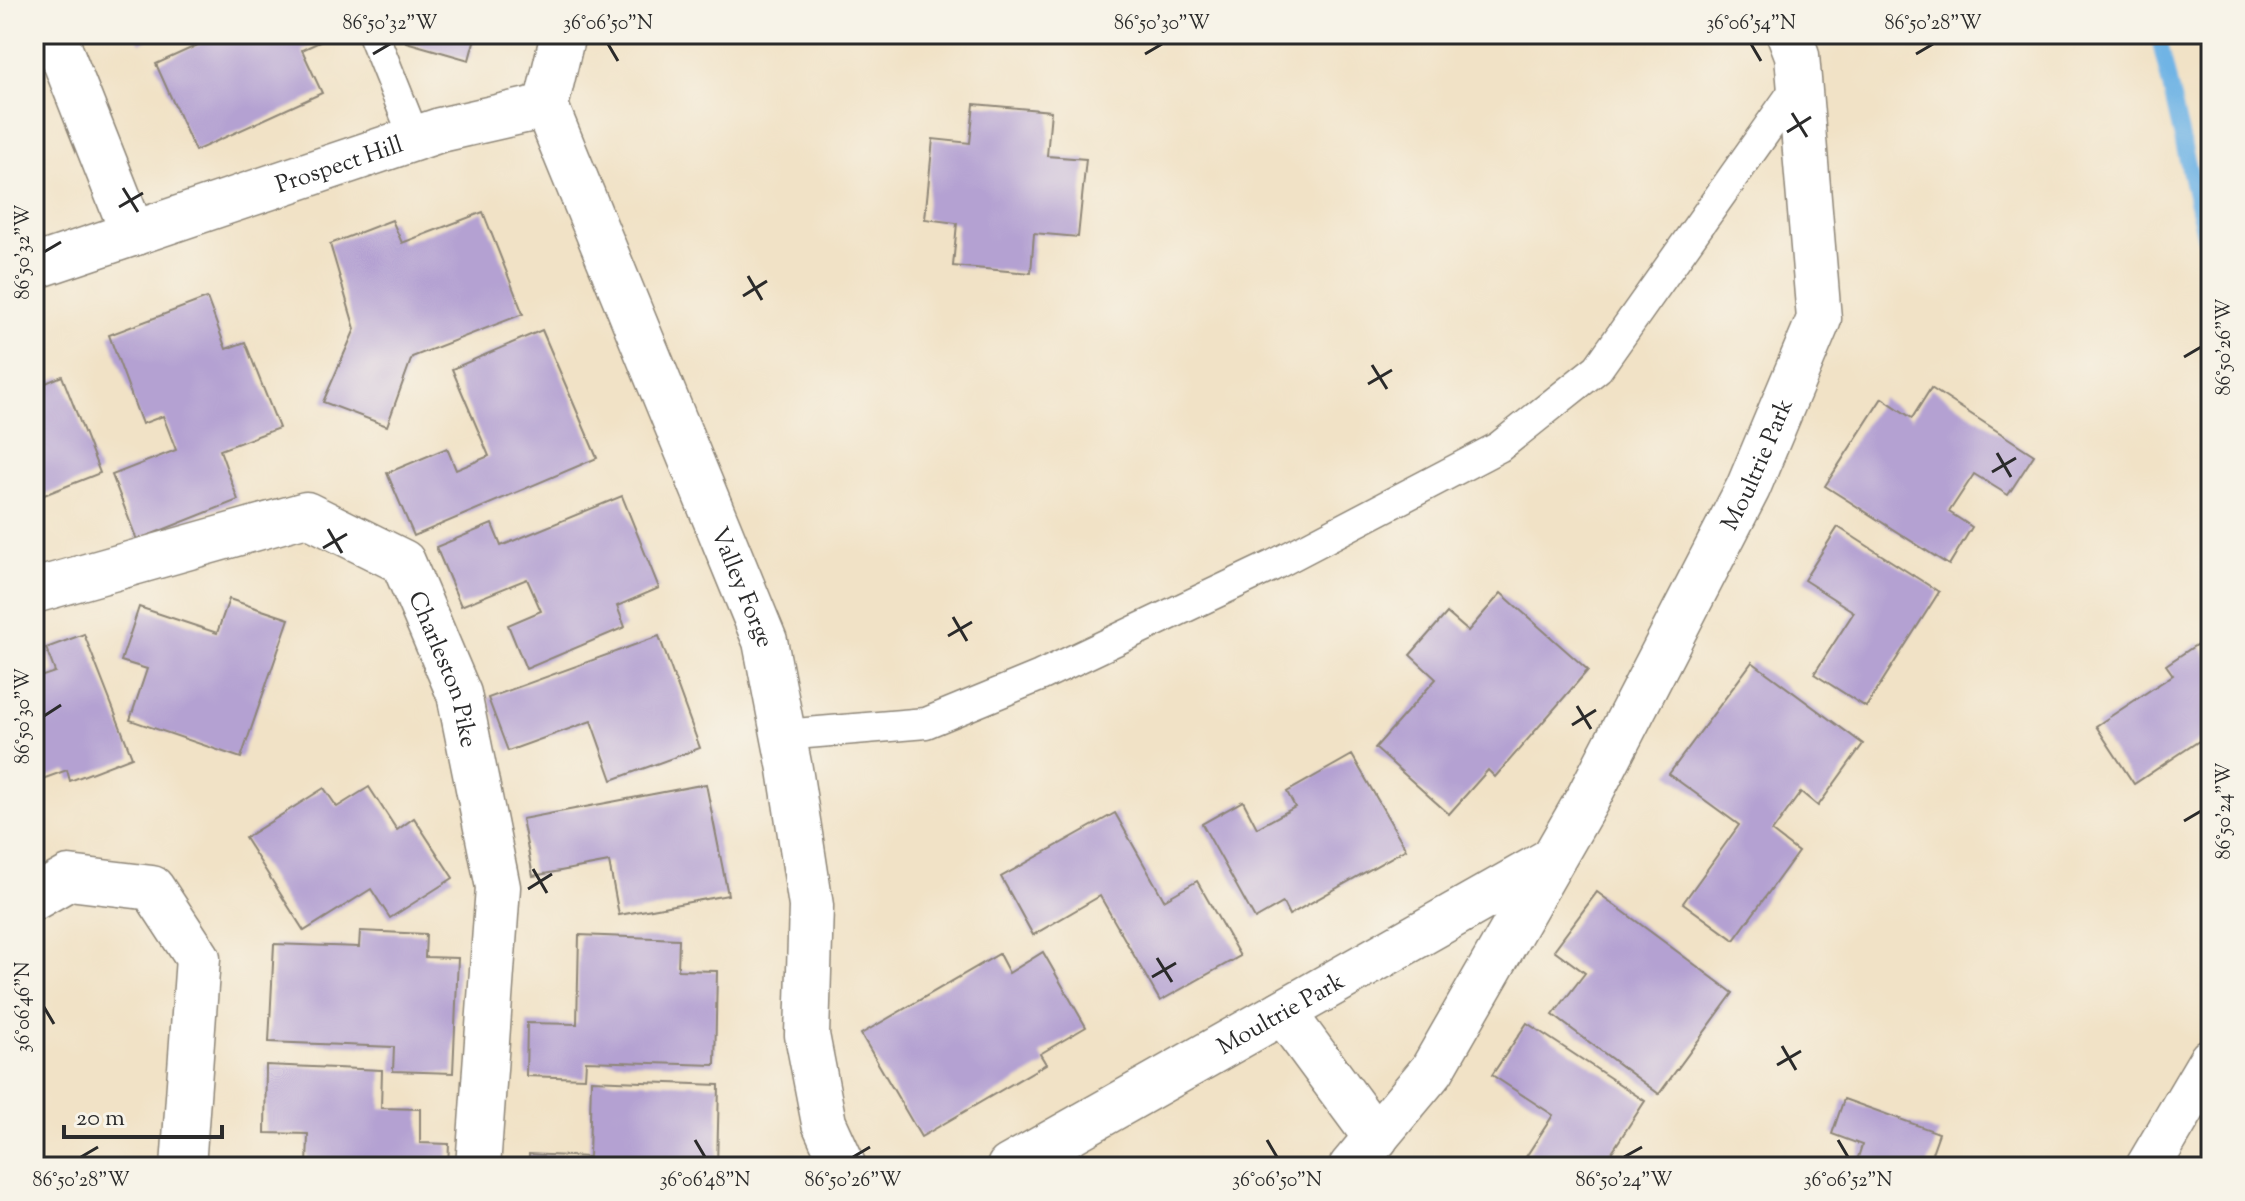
<svg xmlns="http://www.w3.org/2000/svg" width="2245" height="1201" font-family="'Sorts Mill Goudy',serif">
<style>
.lines{fill:none;stroke-linecap:round;stroke-linejoin:round}
.stream{stroke:#70b4e5;stroke-width:16}
.building{fill:#b4a1d2}
.service-casing{stroke:#8e8678;stroke-width:33}
.minor-casing{stroke:#8e8678;stroke-width:47}
.service{stroke:#fff;stroke-width:30}
.minor{stroke:#fff;stroke-width:44}
.ticks{fill:none;stroke:#2b2b2b;stroke-width:3}
.labels{text-anchor:middle;stroke-width:6;stroke-linejoin:round;paint-order:stroke}
.street-label{font-size:24px;fill:#2b2b2b;stroke:#f7f3e8}
.neatline{fill:none;stroke:#2b2b2b;stroke-width:3}
.ticks-label{font-size:20px;text-anchor:middle;fill:#2b2b2b}
</style>
<rect width="100%" height="100%" fill="#f7f3e8"/>
<filter id="ink" filterUnits="userSpaceOnUse"><feTurbulence type="fractalNoise" baseFrequency=".0125" numOctaves="2"/><feDisplacementMap in="SourceGraphic" scale="16" xChannelSelector="R" yChannelSelector="G"/><feConvolveMatrix kernelMatrix="1 2 1 2 8 2 1 2 1" color-interpolation-filters="sRGB"/></filter>
<filter id="wash" filterUnits="userSpaceOnUse"><feTurbulence type="fractalNoise" baseFrequency=".006" numOctaves="4" result="noise"/><feDisplacementMap in="SourceGraphic" scale="32" xChannelSelector="R" yChannelSelector="G"/><feGaussianBlur stdDeviation="1.8" result="paint"/><feColorMatrix in="noise" values="0 0 0 0 0 0 0 0 0 0 0 0 0 0 0 0 0 1.4 0 .05"/><feComposite in="paint" operator="in"/></filter>
<g filter="url(#wash)">
<rect width="100%" height="100%" fill="#f1e2c6"/>
<g class="lines">
<path class="stream" d="M 2158,34 L 2211,265"/>
</g>
<g id="blocks">
<g class="building">
<path d="M 136,34 L 160,34 L 140,43 Z"/>
<path d="M 222,34 L 337,34 L 302,50 L 322,93 L 195,151 L 156,64 Z"/>
<path d="M 408,34 L 476,34 L 469,60 L 406,42 Z"/>
<path d="M 974,104 L 1051,111 L 1047,156 L 1086,159 L 1078,237 L 1034,233 L 1031,273 L 953,266 L 957,223 L 925,219 L 933,139 L 970,143 Z"/>
<path d="M 483,212 L 523,314 L 412,357 L 387,426 L 323,402 L 355,329 L 330,244 L 392,220 L 402,243 Z"/>
<path d="M 207,298 L 226,349 L 245,342 L 279,428 L 220,450 L 238,500 L 137,540 L 112,475 L 176,450 L 163,416 L 142,424 L 109,335 Z"/>
<path d="M 542,330 L 597,458 L 414,536 L 387,473 L 447,448 L 456,470 L 489,456 L 452,369 Z"/>
<path d="M 62,376 L 100,473 L 34,499 L 34,388 Z"/>
<path d="M 1931,388 L 2034,455 L 2008,495 L 1974,474 L 1949,512 L 1972,527 L 1949,565 L 1825,486 L 1882,398 L 1912,418 Z"/>
<path d="M 622,496 L 659,588 L 617,606 L 625,627 L 526,669 L 508,625 L 541,611 L 527,579 L 461,606 L 436,547 L 492,524 L 501,546 Z"/>
<path d="M 1838,527 L 1939,592 L 1866,707 L 1814,674 L 1854,612 L 1804,580 Z"/>
<path d="M 1501,593 L 1588,670 L 1495,777 L 1488,770 L 1449,814 L 1375,748 L 1436,679 L 1410,655 L 1447,613 L 1468,631 Z"/>
<path d="M 229,599 L 289,619 L 241,758 L 130,720 L 147,669 L 121,661 L 139,607 L 217,633 Z"/>
<path d="M 84,634 L 132,757 L 70,781 L 67,770 L 34,782 L 34,679 L 55,672 L 46,648 Z"/>
<path d="M 659,636 L 700,748 L 612,780 L 591,721 L 508,751 L 488,698 Z"/>
<path d="M 2199,643 L 2211,662 L 2211,733 L 2134,784 L 2096,726 L 2173,675 L 2166,665 Z"/>
<path d="M 1752,662 L 1863,744 L 1818,806 L 1801,792 L 1772,832 L 1798,852 L 1734,940 L 1683,903 L 1739,825 L 1669,774 Z"/>
<path d="M 1352,755 L 1406,849 L 1289,915 L 1283,903 L 1255,919 L 1202,824 L 1243,801 L 1257,828 L 1295,807 L 1287,792 Z"/>
<path d="M 706,784 L 728,895 L 619,915 L 609,862 L 533,876 L 522,819 Z"/>
<path d="M 369,787 L 397,830 L 414,818 L 453,878 L 390,918 L 371,889 L 304,931 L 245,838 L 324,788 L 337,807 Z"/>
<path d="M 1115,813 L 1164,900 L 1197,881 L 1240,956 L 1160,1001 L 1100,896 L 1033,935 L 1001,877 Z"/>
<path d="M 1597,892 L 1733,993 L 1659,1094 L 1553,1015 L 1585,973 L 1554,950 Z"/>
<path d="M 360,931 L 426,934 L 425,957 L 458,958 L 453,1073 L 393,1071 L 394,1047 L 269,1042 L 274,944 L 359,947 Z"/>
<path d="M 579,935 L 679,939 L 678,970 L 717,971 L 715,1065 L 586,1061 L 585,1078 L 526,1076 L 527,1023 L 577,1024 Z"/>
<path d="M 1043,952 L 1086,1027 L 1040,1054 L 1046,1064 L 921,1137 L 861,1034 L 999,954 L 1009,973 Z"/>
<path d="M 1527,1023 L 1645,1101 L 1602,1167 L 1529,1167 L 1522,1163 L 1553,1115 L 1492,1075 Z"/>
<path d="M 266,1065 L 382,1070 L 381,1108 L 420,1109 L 420,1143 L 449,1144 L 448,1167 L 307,1167 L 308,1134 L 265,1133 Z"/>
<path d="M 591,1080 L 719,1085 L 717,1167 L 529,1167 L 529,1154 L 589,1157 Z"/>
<path d="M 1844,1099 L 1939,1133 L 1927,1167 L 1855,1167 L 1862,1145 L 1832,1134 Z"/>
</g>
</g>
</g>
<g filter="url(#ink)">
<use href="#blocks" fill-opacity="0" stroke="#8e8678" stroke-width="2"/>
<g class="lines">
<g class="service-casing">
<g id="service">
<path d="M 373,34 L 415,139"/>
<path d="M 783,735 L 926,723 L 1040,676 L 1272,566 L 1499,447 L 1598,368 L 1799,84"/>
</g>
</g>
<g class="minor-casing">
<g id="minor">
<path d="M 54,34 L 133,234"/>
<path id="s1" d="M 563,34 L 546,106 L 765,641 L 790,769 L 811,906 L 807,1035 L 824,1123 L 844,1167"/>
<path id="s2" d="M 34,267 L 440,130 L 546,106"/>
<path id="s3" d="M 34,591 L 306,514 L 403,562 L 459,694 L 498,887 L 478,1167"/>
<path d="M 34,898 L 69,878 L 152,888 L 198,958 L 183,1167"/>
<path d="M 1283,1012 L 1376,1138"/>
<path id="s4" d="M 1009,1167 L 1551,860"/>
<path id="s5" d="M 1351,1167 L 1432,1070 L 1588,798 L 1748,488 L 1819,319 L 1797,55 L 1789,34"/>
<path d="M 2148,1167 L 2211,1060"/>
</g>
</g>
<use href="#service" class="service"/>
<use href="#minor" class="minor"/>
</g>
</g>
<path class="ticks" d="M 608,44 L 618,61M 1751,44 L 1761,61M 373,54 L 390,44M 1145,54 L 1162,44M 1916,54 L 1933,44M 1792,113 L 1807,137M 1787,132 L 1811,117M 123,188 L 138,212M 119,207 L 143,193M 44,252 L 61,242M 748,276 L 762,300M 743,296 L 767,281M 2184,357 L 2201,347M 1372,365 L 1387,389M 1368,384 L 1392,370M 1997,453 L 2011,477M 1992,472 L 2016,458M 328,529 L 342,553M 323,548 L 347,534M 953,617 L 967,641M 948,636 L 972,622M 1577,706 L 1591,729M 44,716 L 61,705M 1572,725 L 1596,710M 2184,821 L 2201,811M 533,869 L 547,893M 528,889 L 552,874M 1157,958 L 1172,982M 1152,977 L 1176,963M 44,1007 L 54,1024M 1782,1046 L 1796,1070M 1777,1065 L 1801,1051M 695,1140 L 705,1157M 1267,1140 L 1277,1157M 1838,1140 L 1848,1157M 81,1157 L 98,1147M 853,1157 L 870,1147M 1624,1157 L 1642,1147"/>
<g class="labels">
<g class="street-label">
<text dy="8" stroke="none"><textPath href="#s2" startOffset="322">Prospect Hill</textPath></text>
<text dy="8" stroke="none"><textPath href="#s5" startOffset="814">Moultrie Park</textPath></text>
<text dy="8" stroke="none"><textPath href="#s1" startOffset="594">Valley Forge</textPath></text>
<text dy="8" stroke="none"><textPath href="#s3" startOffset="506">Charleston Pike</textPath></text>
<text dy="8" stroke="none"><textPath href="#s4" startOffset="312">Moultrie Park</textPath></text>
</g>
</g>
<rect width="2245" height="1201" fill="none" stroke="#f7f3e8" stroke-width="88"/>
<path d="M64 1125v12h158v-12" fill="none" stroke="#2b2b2b" stroke-width="4"/>
<text x="76" y="1125" font-size="24" fill="#2b2b2b" stroke="#f7f3e8" stroke-width="6" paint-order="stroke">20 m</text>
<rect x="44" y="44" width="2157" height="1113" class="neatline"/>
<g class="ticks-label">
<text x="390" y="29">86°50'32"W</text>
<text x="608" y="29">36°06'50"N</text>
<text x="1162" y="29">86°50'30"W</text>
<text x="1751" y="29">36°06'54"N</text>
<text x="1933" y="29">86°50'28"W</text>
<text transform="translate(22 252) rotate(-90)" y="7">86°50'32"W</text>
<text transform="translate(2223 347) rotate(-90)" y="7">86°50'26"W</text>
<text transform="translate(22 716) rotate(-90)" y="7">86°50'30"W</text>
<text transform="translate(2223 811) rotate(-90)" y="7">86°50'24"W</text>
<text transform="translate(22 1007) rotate(-90)" y="7">36°06'46"N</text>
<text x="81" y="1186">86°50'28"W</text>
<text x="705" y="1186">36°06'48"N</text>
<text x="853" y="1186">86°50'26"W</text>
<text x="1277" y="1186">36°06'50"N</text>
<text x="1624" y="1186">86°50'24"W</text>
<text x="1848" y="1186">36°06'52"N</text>
</g>
</svg>
